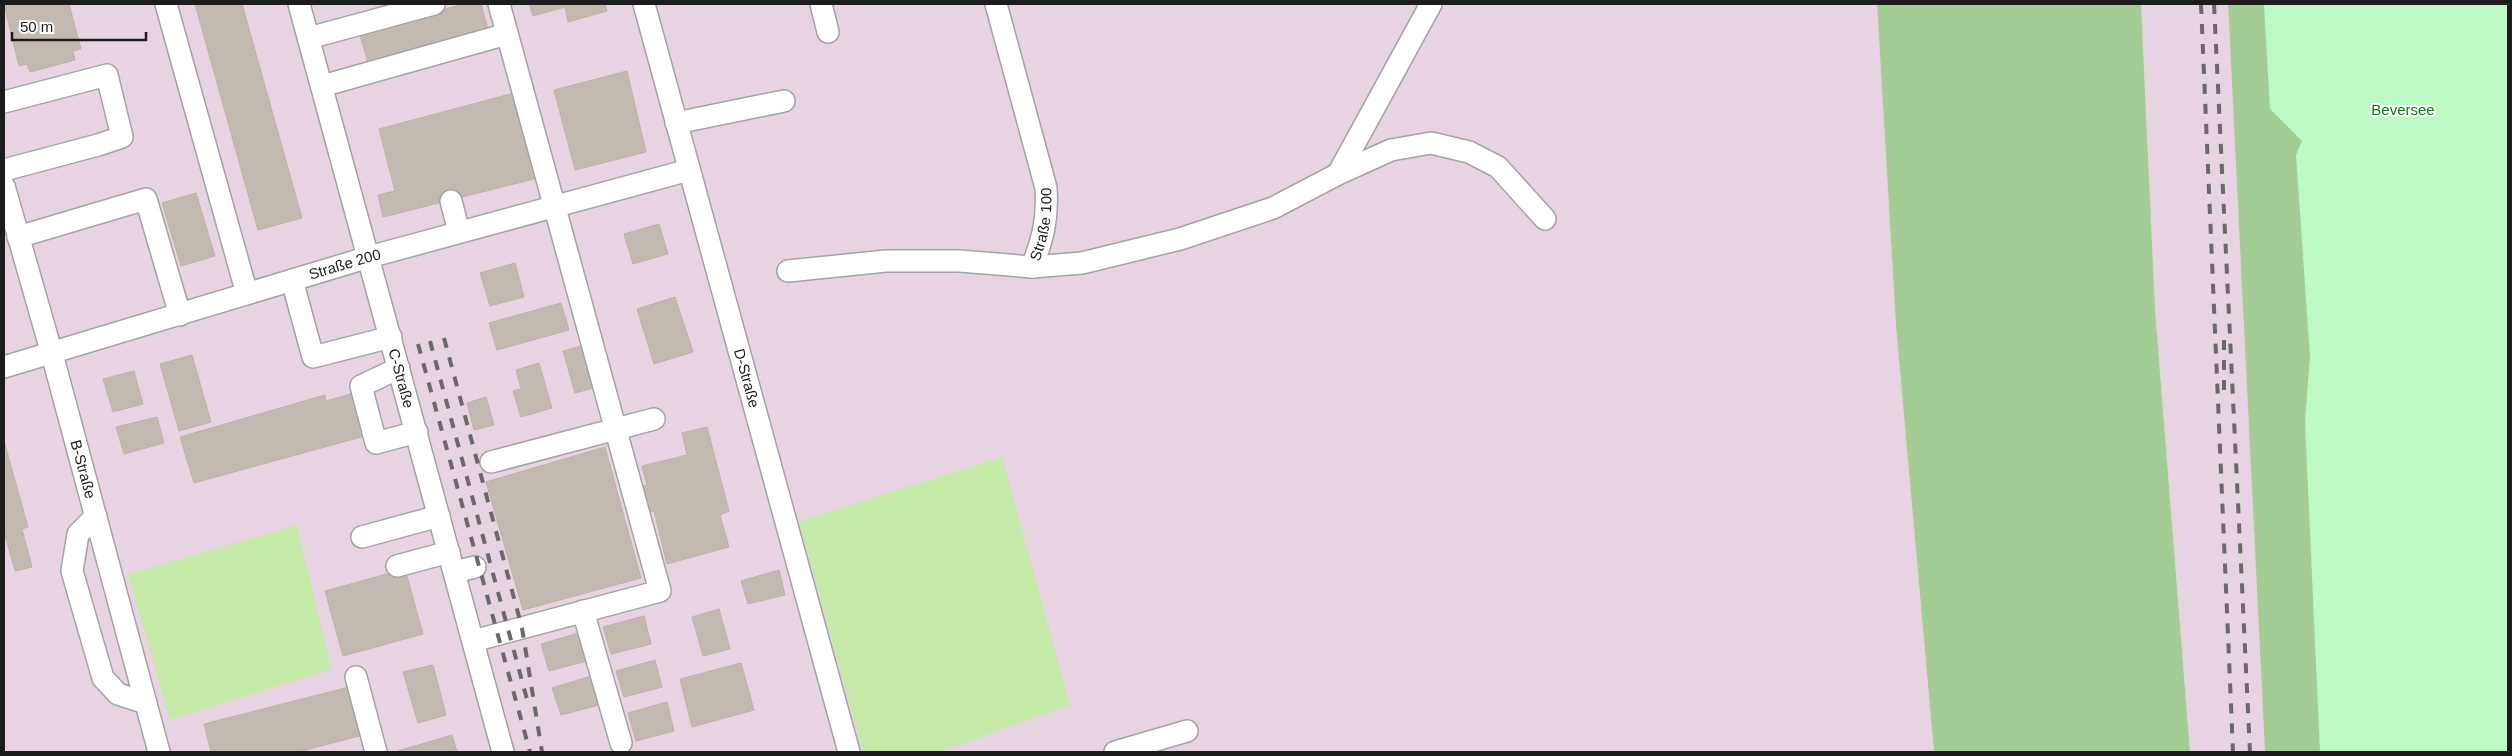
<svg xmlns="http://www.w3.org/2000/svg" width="2512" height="756" font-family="Arial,sans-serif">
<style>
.industrial{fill:#e7d3e2}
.grass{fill:#c5e9a6}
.forest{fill:#a4cd96}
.park{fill:#bdf9c4}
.building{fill:#c2bab1;stroke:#bfb1a4}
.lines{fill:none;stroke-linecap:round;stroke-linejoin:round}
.minor-casing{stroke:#a3a3a3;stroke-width:24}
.minor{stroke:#fff;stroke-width:21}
.rail{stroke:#6a6a6a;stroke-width:4;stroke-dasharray:10 10;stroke-linecap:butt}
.labels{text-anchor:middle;stroke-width:4;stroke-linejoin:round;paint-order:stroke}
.park-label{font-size:15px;fill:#0b7918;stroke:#fff}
.street-label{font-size:15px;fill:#1c1c1c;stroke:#fff}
</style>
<rect width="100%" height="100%" fill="#eeeae1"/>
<g class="industrial">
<path d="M 4,4 L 1877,4 L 1896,326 L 1934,752 L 4,752 Z"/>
<path d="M 2141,4 L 2228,4 L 2265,752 L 2190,752 L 2155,309 Z"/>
</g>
<g class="grass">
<path d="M 1002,457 L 1070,705 L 938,752 L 863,752 L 799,521 Z"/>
<path d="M 297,525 L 331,669 L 170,720 L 128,574 Z"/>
</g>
<g class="forest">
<path d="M 1877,4 L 2141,4 L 2155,309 L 2190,752 L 1934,752 L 1896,326 Z"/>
<path d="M 2228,4 L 2508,4 L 2508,752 L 2265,752 Z"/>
</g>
<path class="park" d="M 2264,4 L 2508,4 L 2508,752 L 2320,752 L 2305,422 L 2310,357 L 2296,155 L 2302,141 L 2270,109 Z"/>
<g class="building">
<path d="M 4,4 L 69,4 L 81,49 L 73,51 L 75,60 L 30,72 L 27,64 L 19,66 Z"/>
<path d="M 195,4 L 242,4 L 302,218 L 258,230 Z"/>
<path d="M 464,4 L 481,4 L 489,33 L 369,65 L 359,32 Z"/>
<path d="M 529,4 L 605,4 L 607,11 L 568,22 L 565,7 L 533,16 Z"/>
<path d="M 627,71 L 646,152 L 575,170 L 554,90 Z"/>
<path d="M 514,93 L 538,178 L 383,217 L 378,195 L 395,191 L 379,129 Z"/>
<path d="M 196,193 L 215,256 L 181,266 L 162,203 Z"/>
<path d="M 659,224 L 668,254 L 633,264 L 624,234 Z"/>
<path d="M 515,263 L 524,297 L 490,306 L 480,273 Z"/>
<path d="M 675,297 L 693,352 L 654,364 L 637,309 Z"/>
<path d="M 561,303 L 569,330 L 497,350 L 489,323 Z"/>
<path d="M 588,344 L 601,386 L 575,393 L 563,351 Z"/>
<path d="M 192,355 L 211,422 L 179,431 L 160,364 Z"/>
<path d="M 539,363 L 552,408 L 521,417 L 513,391 L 521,389 L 516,370 Z"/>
<path d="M 134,371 L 143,404 L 113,412 L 103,379 Z"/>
<path d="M 361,391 L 372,434 L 194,483 L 180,437 L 325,395 L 326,401 Z"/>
<path d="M 486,397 L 494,425 L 474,430 L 467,403 Z"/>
<path d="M 157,417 L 164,443 L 124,454 L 116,427 Z"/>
<path d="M 707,427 L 729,511 L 720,515 L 729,547 L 667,564 L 654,511 L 646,513 L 639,487 L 647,485 L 642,466 L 687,455 L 682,433 Z"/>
<path d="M 4,441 L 28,527 L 22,529 L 32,567 L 15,571 L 4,531 Z"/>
<path d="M 605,447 L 641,578 L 523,610 L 486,482 Z"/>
<path d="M 405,569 L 423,634 L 343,656 L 325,591 Z"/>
<path d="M 779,570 L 785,595 L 748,604 L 741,581 Z"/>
<path d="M 719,609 L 730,649 L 703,656 L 692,617 Z"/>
<path d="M 644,616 L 651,644 L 611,654 L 603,627 Z"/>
<path d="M 579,633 L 587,661 L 549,671 L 541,644 Z"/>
<path d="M 655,660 L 662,687 L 624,697 L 616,671 Z"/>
<path d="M 741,663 L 754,710 L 692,727 L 680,679 Z"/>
<path d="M 433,665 L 446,715 L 418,723 L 403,672 Z"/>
<path d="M 591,676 L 599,705 L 561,715 L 552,688 Z"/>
<path d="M 349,687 L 363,735 L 298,752 L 211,752 L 204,724 Z"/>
<path d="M 667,702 L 674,731 L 636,741 L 628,713 Z"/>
<path d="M 452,735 L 457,752 L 399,752 L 398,751 Z"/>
</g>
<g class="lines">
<g class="minor-casing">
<g id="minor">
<path d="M 166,4 L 247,294"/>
<path id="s1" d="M 299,4 L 503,752"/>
<path id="s2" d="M 644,4 L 849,752"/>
<path d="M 821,4 L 828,32"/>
<path d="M 309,38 L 434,4"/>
<path d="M 322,86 L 507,34"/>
<path d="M 4,102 L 107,75 L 122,137 L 98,145 L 4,170"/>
<path d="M 676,123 L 784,101"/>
<path d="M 1338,174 L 1431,4"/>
<path id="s3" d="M 4,186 L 52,354 L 159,752"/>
<path d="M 451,201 L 459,232"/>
<path d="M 18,237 L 146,199 L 180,315"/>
<path d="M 1032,267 L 1082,263 L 1180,239 L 1273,208 L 1338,174 L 1391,150 L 1431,143 L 1469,152 L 1498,167 L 1545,219"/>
<path id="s4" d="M 788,271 L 886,261 L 960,261 L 1032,267 C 1043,238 1048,219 1046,188 L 996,4"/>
<path d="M 292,280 L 313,357 L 391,337"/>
<path id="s5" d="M 4,367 L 369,257 L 689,170"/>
<path d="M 399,368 L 361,386 L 376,443 L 417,432"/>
<path d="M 491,462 L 654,419"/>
<path d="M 96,516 L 78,534 L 72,571 L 103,678 L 118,694 L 146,703"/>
<path d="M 362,537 L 439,516"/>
<path d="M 397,566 L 449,552"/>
<path d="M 454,572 L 475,567"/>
<path d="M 583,611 L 621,743"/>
<path d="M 473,641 L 660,591 L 499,4"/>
<path d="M 356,677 L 376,752"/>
<path d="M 1115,752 L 1187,731"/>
</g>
</g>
<use href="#minor" class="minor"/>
<g class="rail">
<path d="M 2201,4 L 2233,752"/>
<path d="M 2214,4 L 2250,752"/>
<path d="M 444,338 L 522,628 L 542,752"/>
<path d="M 430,341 L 528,703"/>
<path d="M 418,344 L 530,752"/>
<path d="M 2224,390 L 2224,340"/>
</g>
</g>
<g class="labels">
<g class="park-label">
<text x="2403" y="115">Beversee</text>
</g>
<g class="street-label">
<text dy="5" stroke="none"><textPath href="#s4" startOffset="289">Straße 100</textPath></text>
<text dy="5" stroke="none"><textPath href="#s5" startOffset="356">Straße 200</textPath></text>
<text dy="5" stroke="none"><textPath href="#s1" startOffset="388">C-Straße</textPath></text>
<text dy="5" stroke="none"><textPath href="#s2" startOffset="388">D-Straße</textPath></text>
<text dy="5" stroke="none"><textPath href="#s3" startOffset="294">B-Straße</textPath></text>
</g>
</g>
<rect width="2512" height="756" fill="none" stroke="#1c1c1c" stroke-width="10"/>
<path d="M12 32v8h134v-8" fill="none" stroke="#1c1c1c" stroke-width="2.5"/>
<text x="20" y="32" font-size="15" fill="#1c1c1c" stroke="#ffffff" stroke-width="4" paint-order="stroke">50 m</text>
</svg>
